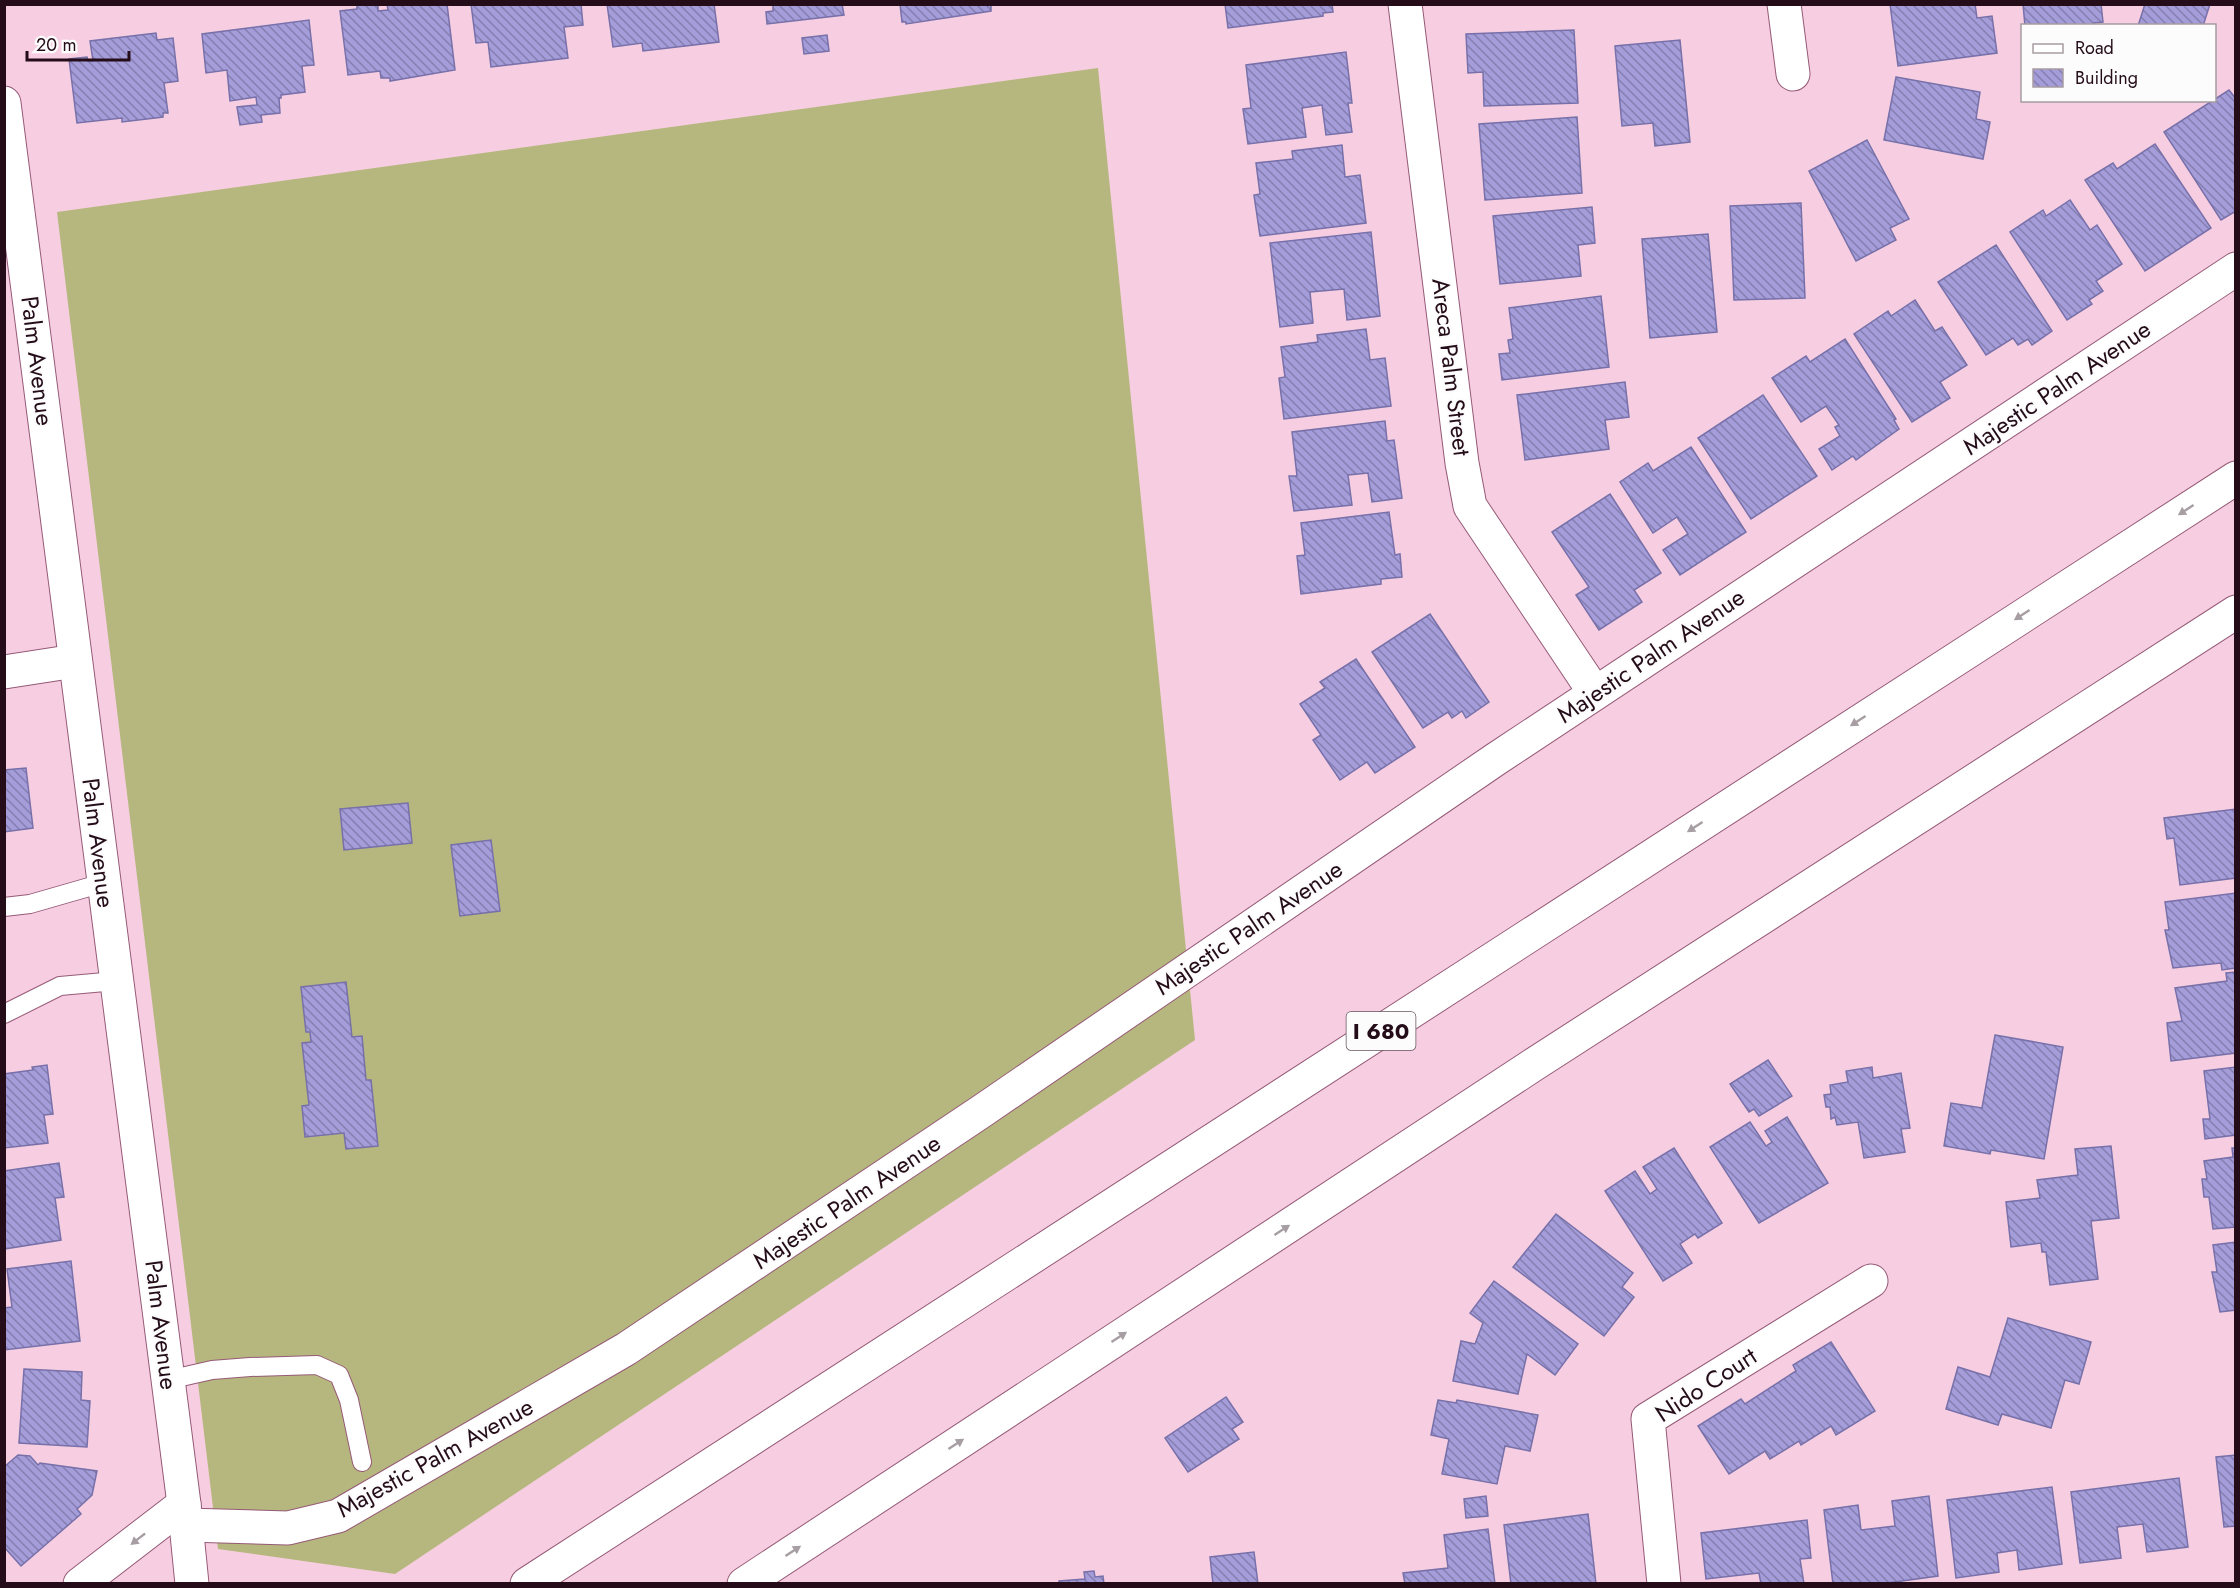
<svg xmlns="http://www.w3.org/2000/svg" width="2240" height="1588" font-family="Jost,sans-serif">
<style>
.grass{fill:#b6b77e}
.building{fill:url(#building-back-hatch);stroke:#7770a9;stroke-width:1.5}
.lines{fill:none;stroke-linecap:round;stroke-linejoin:round}
.lane-casing{stroke:#955a77;stroke-width:20}
.street-casing{stroke:#955a77;stroke-width:35}
.highway-casing{stroke:#955a77;stroke-width:35}
.lane{stroke:#fff;stroke-width:18}
.street{stroke:#fff;stroke-width:33}
.highway{stroke:#fff;stroke-width:33}
.oneway{fill:#a79ea3}
.labels{text-anchor:middle;stroke-width:4.5;stroke-linejoin:round;paint-order:stroke}
.shield{fill:#fcfcfc;stroke:#65555d;stroke-width:1.5}
.shield-label{font-size:22px;font-weight:bold;fill:#240d19}
.street-label{font-size:24px;fill:#240d19;stroke:#fcfcfc}
</style>
<defs>
<pattern id="building-back-hatch" width="6" height="6" patternUnits="userSpaceOnUse" patternTransform="scale(1.5)"><rect width="6" height="6" fill="#a49dda"/><path d="M-1 5l2 2M0 0l6 6M5-1l2 2" fill="none" stroke="#857eb0"/></pattern>
</defs>
<rect width="100%" height="100%" fill="#f7cee1"/>
<path class="grass" d="M 1098,68 L 1195,1040 L 395,1574 L 218,1549 L 57,212 Z"/>
<g class="building">
<path d="M 357,4 L 378,4 L 378,11 L 388,10 L 387,4 L 447,4 L 455,70 L 390,81 L 390,78 L 381,78 L 380,71 L 348,75 L 340,11 L 357,9 Z"/>
<path d="M 471,4 L 581,4 L 583,25 L 564,27 L 568,58 L 491,67 L 488,42 L 476,43 Z"/>
<path d="M 607,4 L 714,4 L 719,42 L 643,51 L 642,43 L 613,47 Z"/>
<path d="M 773,4 L 842,4 L 844,15 L 767,24 L 766,12 L 773,11 Z"/>
<path d="M 900,4 L 991,4 L 991,11 L 906,24 L 906,22 L 902,22 Z"/>
<path d="M 1225,4 L 1332,4 L 1333,12 L 1323,13 L 1323,16 L 1228,28 Z"/>
<path d="M 1890,4 L 1975,4 L 1977,18 L 1992,16 L 1997,53 L 1898,66 Z"/>
<path d="M 2023,4 L 2101,4 L 2103,22 L 2094,23 L 2095,26 L 2025,26 Z"/>
<path d="M 2145,4 L 2210,4 L 2203,26 L 2138,26 Z"/>
<path d="M 309,20 L 314,65 L 302,66 L 305,92 L 281,95 L 281,98 L 279,98 L 280,113 L 261,115 L 262,122 L 240,125 L 237,107 L 257,105 L 256,97 L 230,101 L 227,70 L 206,73 L 202,34 Z"/>
<path d="M 1574,30 L 1578,103 L 1484,106 L 1483,72 L 1468,73 L 1466,34 Z"/>
<path d="M 156,33 L 157,40 L 173,38 L 178,81 L 164,83 L 168,113 L 163,113 L 163,117 L 122,122 L 122,118 L 77,123 L 69,59 L 87,57 L 88,61 L 93,61 L 90,41 Z"/>
<path d="M 827,35 L 829,51 L 804,54 L 802,38 Z"/>
<path d="M 1680,40 L 1690,142 L 1655,146 L 1653,123 L 1622,126 L 1615,46 Z"/>
<path d="M 1346,52 L 1352,103 L 1348,103 L 1352,132 L 1326,135 L 1322,105 L 1302,108 L 1306,137 L 1248,144 L 1243,109 L 1251,108 L 1246,65 Z"/>
<path d="M 1896,77 L 1980,92 L 1976,119 L 1990,122 L 1983,159 L 1884,140 Z"/>
<path d="M 2229,90 L 2236,99 L 2236,211 L 2221,220 L 2164,132 Z"/>
<path d="M 1577,117 L 1582,193 L 1485,200 L 1479,124 Z"/>
<path d="M 1867,140 L 1909,219 L 1890,228 L 1896,240 L 1856,261 L 1809,171 Z"/>
<path d="M 2155,144 L 2211,228 L 2145,271 L 2085,180 L 2113,163 L 2117,169 Z"/>
<path d="M 1342,145 L 1345,177 L 1360,175 L 1366,223 L 1260,236 L 1254,195 L 1260,194 L 1256,163 L 1293,159 L 1292,151 Z"/>
<path d="M 2070,200 L 2090,230 L 2097,225 L 2122,264 L 2096,281 L 2103,291 L 2089,300 L 2092,304 L 2067,320 L 2010,232 L 2043,210 L 2046,216 Z"/>
<path d="M 1801,203 L 1805,298 L 1734,300 L 1730,206 Z"/>
<path d="M 1592,207 L 1595,243 L 1578,245 L 1581,276 L 1500,284 L 1493,216 Z"/>
<path d="M 1371,232 L 1380,316 L 1347,320 L 1344,289 L 1310,292 L 1313,323 L 1280,327 L 1270,243 Z"/>
<path d="M 1708,234 L 1717,332 L 1650,338 L 1642,239 Z"/>
<path d="M 1996,245 L 2052,331 L 2032,345 L 2028,339 L 2018,345 L 2013,338 L 1986,355 L 1938,282 Z"/>
<path d="M 1601,296 L 1609,367 L 1502,380 L 1499,354 L 1510,353 L 1508,340 L 1513,339 L 1509,308 Z"/>
<path d="M 1915,300 L 1935,331 L 1942,327 L 1967,365 L 1940,382 L 1950,398 L 1912,422 L 1854,334 L 1888,311 L 1891,316 Z"/>
<path d="M 1366,329 L 1370,360 L 1385,358 L 1391,406 L 1284,419 L 1279,378 L 1285,377 L 1281,347 L 1318,342 L 1317,335 Z"/>
<path d="M 1845,339 L 1896,419 L 1894,420 L 1899,429 L 1856,460 L 1853,456 L 1832,470 L 1819,449 L 1840,436 L 1835,427 L 1839,425 L 1826,406 L 1801,422 L 1772,378 L 1806,356 L 1810,362 Z"/>
<path d="M 1625,382 L 1629,417 L 1605,420 L 1609,449 L 1525,460 L 1517,395 Z"/>
<path d="M 1763,395 L 1817,476 L 1751,519 L 1698,438 Z"/>
<path d="M 1385,421 L 1387,441 L 1394,440 L 1402,498 L 1372,502 L 1368,473 L 1348,475 L 1352,505 L 1294,511 L 1289,476 L 1297,476 L 1292,432 Z"/>
<path d="M 1691,447 L 1746,532 L 1680,575 L 1663,550 L 1688,534 L 1677,517 L 1653,533 L 1620,482 L 1648,463 L 1653,471 Z"/>
<path d="M 1610,494 L 1661,573 L 1634,590 L 1642,602 L 1599,630 L 1576,595 L 1589,587 L 1552,532 Z"/>
<path d="M 1389,512 L 1395,555 L 1400,554 L 1402,577 L 1381,579 L 1381,584 L 1301,594 L 1297,556 L 1305,555 L 1301,523 Z"/>
<path d="M 1430,614 L 1489,702 L 1466,718 L 1462,711 L 1452,718 L 1448,712 L 1423,728 L 1372,652 Z"/>
<path d="M 1356,659 L 1415,747 L 1375,773 L 1367,762 L 1340,780 L 1313,740 L 1321,735 L 1300,704 L 1325,688 L 1320,682 Z"/>
<path d="M 26,768 L 33,828 L 4,832 L 4,770 Z"/>
<path d="M 408,803 L 412,843 L 344,850 L 340,809 Z"/>
<path d="M 2236,809 L 2236,878 L 2180,885 L 2174,838 L 2167,839 L 2164,818 Z"/>
<path d="M 491,840 L 500,911 L 460,916 L 451,845 Z"/>
<path d="M 2236,893 L 2235,968 L 2222,970 L 2221,963 L 2173,968 L 2165,930 L 2169,930 L 2165,902 Z"/>
<path d="M 2236,972 L 2236,1053 L 2171,1061 L 2167,1023 L 2182,1021 L 2175,988 L 2227,981 L 2226,973 Z"/>
<path d="M 346,982 L 352,1037 L 362,1036 L 366,1080 L 371,1080 L 378,1146 L 346,1149 L 344,1133 L 305,1137 L 302,1106 L 309,1105 L 302,1043 L 311,1042 L 310,1032 L 306,1032 L 301,987 Z"/>
<path d="M 1995,1035 L 2063,1047 L 2044,1159 L 1991,1150 L 1990,1154 L 1944,1146 L 1951,1103 L 1982,1108 Z"/>
<path d="M 1768,1060 L 1792,1096 L 1759,1116 L 1754,1109 L 1749,1112 L 1730,1084 Z"/>
<path d="M 47,1065 L 53,1114 L 44,1115 L 48,1143 L 4,1148 L 4,1074 L 33,1070 L 32,1067 Z"/>
<path d="M 1872,1067 L 1873,1078 L 1901,1073 L 1910,1128 L 1901,1129 L 1905,1152 L 1864,1158 L 1858,1122 L 1837,1125 L 1835,1117 L 1831,1119 L 1830,1107 L 1826,1107 L 1824,1095 L 1831,1094 L 1830,1085 L 1848,1082 L 1846,1071 Z"/>
<path d="M 2236,1067 L 2236,1135 L 2205,1139 L 2203,1119 L 2210,1119 L 2204,1071 Z"/>
<path d="M 1787,1117 L 1828,1183 L 1759,1223 L 1710,1147 L 1750,1122 L 1766,1146 L 1772,1142 L 1765,1131 Z"/>
<path d="M 2111,1146 L 2119,1218 L 2091,1221 L 2098,1279 L 2050,1285 L 2046,1252 L 2042,1252 L 2041,1243 L 2011,1247 L 2006,1202 L 2040,1198 L 2037,1180 L 2078,1175 L 2075,1149 Z"/>
<path d="M 1674,1148 L 1722,1223 L 1698,1238 L 1695,1234 L 1680,1244 L 1692,1263 L 1663,1281 L 1605,1191 L 1635,1171 L 1650,1194 L 1657,1189 L 1643,1167 Z"/>
<path d="M 2232,1148 L 2236,1148 L 2236,1227 L 2213,1229 L 2209,1197 L 2204,1197 L 2202,1179 L 2207,1179 L 2204,1161 L 2233,1157 Z"/>
<path d="M 59,1163 L 64,1197 L 55,1198 L 61,1240 L 4,1249 L 4,1171 Z"/>
<path d="M 1556,1214 L 1633,1273 L 1622,1287 L 1634,1297 L 1604,1336 L 1513,1267 Z"/>
<path d="M 2236,1242 L 2236,1310 L 2220,1312 L 2212,1272 L 2217,1272 L 2213,1245 Z"/>
<path d="M 71,1261 L 80,1341 L 4,1350 L 4,1308 L 12,1307 L 7,1269 Z"/>
<path d="M 1494,1281 L 1578,1344 L 1555,1375 L 1527,1354 L 1518,1394 L 1453,1381 L 1461,1341 L 1475,1344 L 1483,1323 L 1470,1313 Z"/>
<path d="M 2008,1318 L 2091,1342 L 2079,1384 L 2065,1380 L 2051,1428 L 2002,1414 L 1998,1425 L 1946,1409 L 1958,1367 L 1990,1377 Z"/>
<path d="M 1831,1342 L 1875,1411 L 1836,1435 L 1831,1426 L 1801,1445 L 1799,1441 L 1770,1459 L 1765,1451 L 1729,1474 L 1698,1426 L 1741,1399 L 1745,1404 L 1796,1371 L 1793,1365 Z"/>
<path d="M 24,1369 L 82,1372 L 81,1400 L 90,1401 L 87,1447 L 19,1443 Z"/>
<path d="M 1226,1397 L 1243,1422 L 1232,1429 L 1239,1439 L 1188,1472 L 1165,1438 Z"/>
<path d="M 1438,1400 L 1456,1403 L 1457,1400 L 1538,1415 L 1530,1451 L 1505,1446 L 1497,1484 L 1442,1474 L 1449,1439 L 1431,1435 Z"/>
<path d="M 18,1455 L 30,1456 L 38,1465 L 40,1463 L 97,1471 L 92,1495 L 77,1509 L 81,1514 L 21,1566 L 4,1547 L 4,1467 Z"/>
<path d="M 2236,1455 L 2236,1526 L 2224,1527 L 2216,1457 Z"/>
<path d="M 2179,1478 L 2188,1547 L 2147,1552 L 2143,1524 L 2117,1527 L 2121,1558 L 2080,1563 L 2071,1492 Z"/>
<path d="M 2052,1487 L 2062,1564 L 2019,1570 L 2017,1550 L 1997,1553 L 1999,1572 L 1956,1578 L 1947,1500 Z"/>
<path d="M 1486,1496 L 1488,1516 L 1466,1518 L 1464,1499 Z"/>
<path d="M 1929,1496 L 1938,1576 L 1880,1584 L 1833,1584 L 1824,1510 L 1858,1505 L 1861,1530 L 1895,1526 L 1892,1501 Z"/>
<path d="M 1588,1514 L 1596,1584 L 1511,1584 L 1504,1525 Z"/>
<path d="M 1807,1520 L 1811,1558 L 1800,1559 L 1804,1584 L 1761,1584 L 1759,1573 L 1706,1579 L 1701,1533 Z"/>
<path d="M 1488,1529 L 1495,1584 L 1405,1584 L 1403,1573 L 1448,1568 L 1444,1535 Z"/>
<path d="M 1254,1552 L 1258,1584 L 1213,1584 L 1210,1557 Z"/>
<path d="M 1094,1571 L 1095,1577 L 1103,1576 L 1104,1584 L 1059,1584 L 1059,1581 L 1085,1579 L 1084,1572 Z"/>
</g>
<g class="lines">
<g class="lane-casing">
<g id="lane">
<path d="M 4,907 L 30,904 L 103,883"/>
<path d="M 4,1014 L 60,986 L 116,981"/>
<path d="M 168,1380 L 212,1370 L 250,1367 L 317,1365 L 339,1375 L 349,1400 L 362,1462"/>
</g>
</g>
<g class="street-casing">
<g id="street">
<path d="M 1405,4 L 1462,463 L 1470,506 L 1595,693"/>
<path d="M 1784,4 L 1793,74"/>
<path d="M 4,103 L 184,1504 L 192,1584"/>
<path d="M 4,672 L 75,661"/>
<path d="M 187,1525 L 288,1528 L 338,1516 L 626,1349 L 982,1111 L 1496,759 L 2236,269"/>
<path d="M 80,1584 L 184,1504"/>
<path d="M 1664,1584 L 1648,1419 L 1871,1281"/>
</g>
</g>
<g class="highway-casing">
<g id="highway">
<path d="M 527,1584 L 2236,478"/>
<path d="M 744,1584 L 1533,1065 L 2236,612"/>
</g>
</g>
<use href="#lane" class="lane"/>
<use href="#street" class="street"/>
<use href="#highway" class="highway"/>
</g>
<defs><path id="oneway-solid" d="M-6-.8H1V-3.2L6.5 0L1 3.2V.8H-6Z" transform="scale(1.5)"/></defs>
<g class="oneway">
<use href="#oneway-solid" transform="translate(2186 510) rotate(147)"/>
<use href="#oneway-solid" transform="translate(2022 615) rotate(147)"/>
<use href="#oneway-solid" transform="translate(1858 721) rotate(147)"/>
<use href="#oneway-solid" transform="translate(1695 827) rotate(147)"/>
<use href="#oneway-solid" transform="translate(1282 1230) rotate(-33)"/>
<use href="#oneway-solid" transform="translate(1119 1337) rotate(-33)"/>
<use href="#oneway-solid" transform="translate(956 1444) rotate(-33)"/>
<use href="#oneway-solid" transform="translate(138 1539) rotate(142)"/>
<use href="#oneway-solid" transform="translate(793 1551) rotate(-33)"/>
</g>
<g class="labels">
<rect class="shield" x="1346.5" y="1012" width="69" height="38" rx="4.5"/>
<g class="shield-label">
<text x="1381" y="1039">I 680</text>
</g>
<g class="street-label">
<text transform="translate(37 361) rotate(83)" y="8">Palm Avenue</text>
<text transform="translate(1451 367) rotate(83)" y="8">Areca Palm Street</text>
<text transform="translate(2057 388) rotate(-34)" y="8">Majestic Palm Avenue</text>
<text transform="translate(1651 656) rotate(-34)" y="8">Majestic Palm Avenue</text>
<text transform="translate(98 843) rotate(83)" y="8">Palm Avenue</text>
<text transform="translate(1249 928) rotate(-34)" y="8">Majestic Palm Avenue</text>
<text transform="translate(847 1202) rotate(-34)" y="8">Majestic Palm Avenue</text>
<text transform="translate(161 1325) rotate(83)" y="8">Palm Avenue</text>
<text transform="translate(1706 1385) rotate(-33)" y="8">Nido Court</text>
<text transform="translate(435 1458) rotate(-29)" y="8">Majestic Palm Avenue</text>
</g>
</g>
<rect width="2240" height="1588" fill="none" stroke="#240d19" stroke-width="12"/>
<rect x="2021" y="24" width="195" height="78" fill="#fcfcfc" stroke="#a69ca1" stroke-width="1.5"/>
<rect x="2033" y="44" width="30" height="9" fill="#ffffff" stroke="#a69ca1" stroke-width="1.5"/>
<text x="2075" y="54" font-size="18" fill="#240d19">Road</text>
<rect x="2033" y="69" width="30" height="18" fill="url(#building-back-hatch)" stroke="#a69ca1" stroke-width="1.5"/>
<text x="2075" y="84" font-size="18" fill="#240d19">Building</text>
<path d="M27 51v9h102v-9" fill="none" stroke="#240d19" stroke-width="3"/>
<text x="36" y="51" font-size="18" fill="#240d19" stroke="#fcfcfc" stroke-width="4.5" paint-order="stroke">20 m</text>
</svg>
